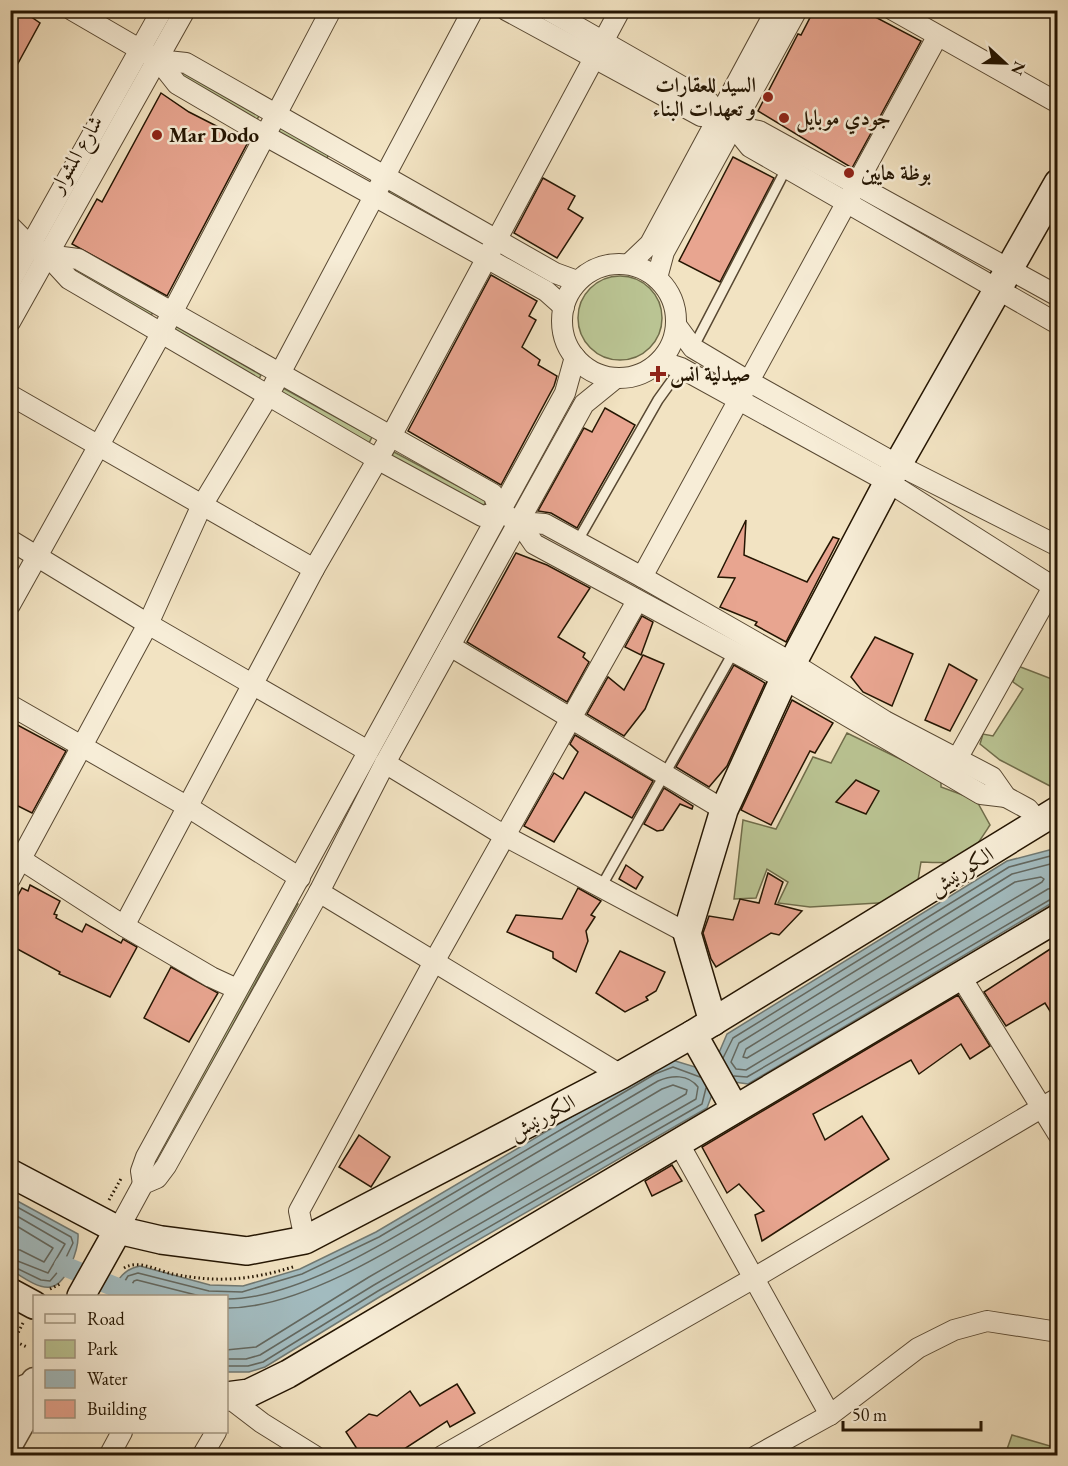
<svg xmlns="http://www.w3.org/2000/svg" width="1068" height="1466" font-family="'EB Garamond',Amiri,serif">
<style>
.green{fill:#bac493;stroke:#6f6c4a;stroke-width:1.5}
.water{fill:#a2bbbf;stroke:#707973;stroke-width:1.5}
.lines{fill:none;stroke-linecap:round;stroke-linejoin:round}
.shore{stroke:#636860;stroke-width:1.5}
.canal{stroke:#a2bbbf;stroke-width:20}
.building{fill:#e8a590;stroke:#241502;stroke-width:1.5}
.service-casing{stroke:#584832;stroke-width:12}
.minor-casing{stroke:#584832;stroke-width:22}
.tertiary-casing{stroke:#584832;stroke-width:27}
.secondary-casing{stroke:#241502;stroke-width:30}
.path{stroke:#241502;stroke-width:3;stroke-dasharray:1.5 3;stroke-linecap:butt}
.service{stroke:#f7edd7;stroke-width:9}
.minor{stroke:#f7edd7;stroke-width:20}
.tertiary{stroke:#f7edd7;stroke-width:24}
.secondary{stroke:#f7edd7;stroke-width:27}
.poi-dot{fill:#8f2418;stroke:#f7edd7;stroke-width:2}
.labels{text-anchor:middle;stroke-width:5;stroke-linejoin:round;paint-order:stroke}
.poi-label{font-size:21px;font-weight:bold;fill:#241502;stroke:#f7edd7;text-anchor:start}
.street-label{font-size:21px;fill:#241502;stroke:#f7edd7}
</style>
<rect width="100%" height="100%" fill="#f2e3c2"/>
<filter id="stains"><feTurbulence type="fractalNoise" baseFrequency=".00333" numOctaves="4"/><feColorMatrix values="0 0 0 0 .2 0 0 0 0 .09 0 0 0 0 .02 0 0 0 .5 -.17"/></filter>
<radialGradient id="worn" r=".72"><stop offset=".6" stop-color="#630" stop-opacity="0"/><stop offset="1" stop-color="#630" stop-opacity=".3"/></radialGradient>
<g class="green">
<path d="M 184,69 L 261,113 L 256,121 L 180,77 Z"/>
<path d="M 277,125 L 329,154 L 325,162 L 273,132 Z"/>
<path d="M 391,189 L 486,241 L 482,248 L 387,196 Z"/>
<path d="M 71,265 L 153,312 L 149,319 L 67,272 Z"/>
<circle cx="620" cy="318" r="42"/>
<path d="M 174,325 L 261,375 L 257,383 L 170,332 Z"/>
<path d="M 283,388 L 372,437 L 368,445 L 278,395 Z"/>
<path d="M 394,452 L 486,501 L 482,509 L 390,459 Z"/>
<path d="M 1018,666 L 1057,681 L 1057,783 L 1052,787 L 1000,760 L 980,744 L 983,734 L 993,736 L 1023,689 L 1013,682 Z"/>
<path d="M 847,733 L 941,779 L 941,787 L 968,797 L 974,796 L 990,825 C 965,863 966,864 921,862 L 917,886 L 895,902 L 810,907 L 778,903 L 788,882 L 767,869 L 756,898 L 734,899 L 743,820 L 776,829 L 813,757 L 831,763 Z"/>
<path d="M 294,902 L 298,904 L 155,1169 L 151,1166 Z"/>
<path d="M 1012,1435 L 1057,1448 L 1057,1455 L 1005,1455 Z"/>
</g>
<g class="water">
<path d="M 1057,848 L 1057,900 L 748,1084 L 727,1081 L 715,1062 L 727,1034 L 1007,861 Z"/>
<path d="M 672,1060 L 702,1069 L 713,1092 L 707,1108 L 381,1296 L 265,1367 L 249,1372 L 227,1372 L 226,1296 L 109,1296 C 117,1282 122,1269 140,1266 L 210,1285 L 243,1286 L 300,1269 L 376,1232 L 652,1069 Z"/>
<path d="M 10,1197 L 78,1234 C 79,1248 67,1285 50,1287 C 38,1289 21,1276 11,1270 Z"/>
</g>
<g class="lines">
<g class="shore">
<path d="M 1058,862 L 1012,874 L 739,1043 L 731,1062 L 736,1069 L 746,1070 L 1048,889 L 1058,887"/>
<path d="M 1041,877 L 1044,879 L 1042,882 L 747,1058 L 743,1057 L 746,1049 L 1015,882 Z"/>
<path d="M 723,1058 L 733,1038 L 1009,867 L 1058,854"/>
<path d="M 734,1076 L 747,1077 L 1058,895"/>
<path d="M 10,1203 L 71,1237 L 73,1243 L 61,1268 L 50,1281 L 41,1280 L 10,1265"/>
<path d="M 10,1212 L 65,1244 L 48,1273 L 10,1258"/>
<path d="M 10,1222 L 53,1248 L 44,1262 L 20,1250 L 10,1249"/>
<path d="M 116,1296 L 128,1276 L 138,1273 L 209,1291 L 242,1292 L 302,1274 L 379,1237 L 655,1074 L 673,1067 L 700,1077"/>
<path d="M 125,1296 L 134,1281 L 137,1280 L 200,1296"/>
<path d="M 226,1299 C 302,1300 413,1226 478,1187 C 538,1152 598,1116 658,1081 C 672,1075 688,1074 698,1087 L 696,1099 L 374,1285 L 260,1355 L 246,1359 L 226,1359"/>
<path d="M 226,1308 C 307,1309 417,1234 486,1193 C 544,1158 603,1124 662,1089 L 673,1085 L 687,1090 L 686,1094 L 369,1277 L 256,1347 L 226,1350"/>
<path d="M 226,1366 L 248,1366 L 263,1362 L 378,1291 L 702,1104 L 706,1088"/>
</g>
<path class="canal" d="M 64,1266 L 135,1295"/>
</g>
<g class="building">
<path d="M 15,10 L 21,10 L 40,23 L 10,78 L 10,18 Z"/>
<path d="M 814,10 L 862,10 L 921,41 L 852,168 L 758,111 L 798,34 L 801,35 Z"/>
<path d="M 161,93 L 189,112 L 248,142 L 167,296 L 72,244 L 97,199 L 102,202 Z"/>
<path d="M 733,157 L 774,178 L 720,282 L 679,261 Z"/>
<path d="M 543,178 L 575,196 L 568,209 L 583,218 L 557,258 L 514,233 Z"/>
<path d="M 491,275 L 537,301 L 529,316 L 536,320 L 522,347 L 540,360 L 538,365 L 557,376 L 554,386 L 501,485 L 408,431 Z"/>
<path d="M 605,408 L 635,425 L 577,528 L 551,513 L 538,511 L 584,428 L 592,432 Z"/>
<path d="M 746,520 L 744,555 L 807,582 L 833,537 L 839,539 L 786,642 L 755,625 L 757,622 L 720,607 L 735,578 L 718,577 Z"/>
<path d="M 516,553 L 547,565 L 590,588 L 558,637 L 585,653 L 583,657 L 589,662 L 567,702 L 467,642 Z"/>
<path d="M 642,616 L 653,622 L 641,655 L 625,647 Z"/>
<path d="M 875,637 L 913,654 L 892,706 L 863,692 L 851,677 Z"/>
<path d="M 643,655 L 664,664 L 645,709 L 624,736 L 587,714 L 608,677 L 624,690 Z"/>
<path d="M 949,664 L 977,680 L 950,731 L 925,720 Z"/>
<path d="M 734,665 L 765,683 L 727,766 L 709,787 L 676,767 Z"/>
<path d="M 792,700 L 833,723 L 815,753 L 810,751 L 771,825 L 741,810 Z"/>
<path d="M 10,721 L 66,751 L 32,813 L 10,802 Z"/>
<path d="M 575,735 L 653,781 L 632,818 L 585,792 L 554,842 L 524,826 L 554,773 L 563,779 L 578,752 L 570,744 Z"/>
<path d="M 856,780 L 879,791 L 866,814 L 836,802 Z"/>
<path d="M 664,788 L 693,806 L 692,809 L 680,804 L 663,830 L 657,831 L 644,824 Z"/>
<path d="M 626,865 L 643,877 L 636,889 L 619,879 Z"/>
<path d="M 768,873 L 783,882 L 775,904 L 802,911 L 779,935 L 771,933 L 716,967 L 711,959 L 703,933 L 709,916 L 733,920 L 740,899 L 759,903 Z"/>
<path d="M 30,885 L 60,901 L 54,914 L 57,915 L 56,918 L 82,932 L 86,924 L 121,943 L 123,939 L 137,947 L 110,997 L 59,974 L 60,972 L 10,945 L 10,910 L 22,888 L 28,891 Z"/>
<path d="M 578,888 L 601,901 L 591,915 L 595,917 L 586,931 L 588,941 L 576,972 L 553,958 L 553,952 L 507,932 L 516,915 L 562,919 Z"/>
<path d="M 1058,944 L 1058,1024 L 1045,1003 L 1006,1026 L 984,992 Z"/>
<path d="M 620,951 L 665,972 L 656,991 L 646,997 L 648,1000 L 625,1012 L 596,993 Z"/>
<path d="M 171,967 L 218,993 L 189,1042 L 144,1018 Z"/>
<path d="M 958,995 L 990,1046 L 970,1059 L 961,1044 L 919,1074 L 911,1060 L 813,1114 L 825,1140 L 862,1116 L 889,1159 L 762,1241 L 755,1215 L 764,1211 L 739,1184 L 727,1193 L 702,1147 Z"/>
<path d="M 359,1135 L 390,1157 L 371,1187 L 339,1167 Z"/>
<path d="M 672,1165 L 682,1181 L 652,1196 L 645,1181 Z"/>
<path d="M 457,1384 L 475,1413 L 450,1427 L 447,1421 L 395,1455 L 361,1455 L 346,1432 L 369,1414 L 377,1416 L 410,1391 L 420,1406 Z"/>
</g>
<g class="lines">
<g class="service-casing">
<g id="service">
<path d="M 693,348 L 786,169"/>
<path d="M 577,542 L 658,400 L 681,368"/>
<path d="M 601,887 L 733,653"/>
</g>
</g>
<g class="minor-casing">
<g id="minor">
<path d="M 72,10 L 158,60 L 177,84 L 264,135 L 546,291 L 564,307"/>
<path d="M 506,10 L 701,116 L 717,116"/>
<path d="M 548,10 L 709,102 L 717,116 L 733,126 L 750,147 L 1058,324"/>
<path d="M 893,10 L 1058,103"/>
<path d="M 158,60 L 186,63 L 555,273 L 577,281"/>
<path d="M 733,126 L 759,131 L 1058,296"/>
<path d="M 10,226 L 30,246 L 47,255 L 69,279 L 377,459 L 482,516 L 500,512 L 519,522 L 545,524 L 642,577 L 794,664 L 885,721 L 992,777 L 1006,797 L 1028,809 L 1039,822"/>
<path d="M 47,255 L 78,259 L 493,494 L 500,512"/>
<path d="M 629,264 L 650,244 L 776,10"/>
<circle cx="619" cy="321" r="57"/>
<path d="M 657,278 L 664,252 L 797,10"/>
<path d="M 10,282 L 162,10"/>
<path d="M 10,322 L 185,10"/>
<path d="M 676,325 L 693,348 L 750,382 L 898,465 L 1058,546"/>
<path d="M 660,361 L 681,368 L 888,482 L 1052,586"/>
<path d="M 10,395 L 314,569"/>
<path d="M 519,522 L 534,544 L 784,679 L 981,794 L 1006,797"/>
<path d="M 10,540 L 148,624 L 368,751"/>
<path d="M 642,577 L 937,37"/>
<path d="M 10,605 L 162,332 L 331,10"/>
<path d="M 450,646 L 724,810"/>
<path d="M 10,705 L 188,807 L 300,878"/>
<path d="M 957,759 L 1058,578"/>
<path d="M 385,763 L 505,836 L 687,933"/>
<path d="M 11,853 L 124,926 L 211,977 L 237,989"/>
<path d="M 10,879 L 148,624 L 201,507 L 268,396 L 473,10"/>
<path d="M 319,892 L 621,1075"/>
<path d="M 124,926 L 314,569 L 390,438 L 620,10"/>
<path d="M 961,977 L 1058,1134"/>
<path d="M 678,1142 L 830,1415"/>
<path d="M 143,1184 L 141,1171 L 146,1157 L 565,393 L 575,357"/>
<path d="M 118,1230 L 143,1184 L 157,1178 L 166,1166 L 319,892 L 385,763 L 584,404 L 616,378"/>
<path d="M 305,1240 L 299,1211 L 435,960 L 637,601"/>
<path d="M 226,1401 L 228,1397 L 262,1423 L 315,1456"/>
<path d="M 109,1456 L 122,1432"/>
<path d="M 202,1456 L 216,1432"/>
<path d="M 442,1456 L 754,1278 L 1058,1098"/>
<path d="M 756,1456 L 830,1415 L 918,1348 L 954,1330 L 987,1321 L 1058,1332"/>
</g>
</g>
<g class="tertiary-casing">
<g id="tertiary">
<path d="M 10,1398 L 18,1390 L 33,1384"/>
<path d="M 10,1445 L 31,1408 L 34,1380"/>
</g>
</g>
<g class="secondary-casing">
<g id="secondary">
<path d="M 713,1022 L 687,933 L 724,810 L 784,679 L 888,482 L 1058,183"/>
<path d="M 693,1034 L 735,1109"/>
<path d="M 10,1173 L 118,1230 L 161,1240 L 247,1251 L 305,1240 L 621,1075 L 693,1034 L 1058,810"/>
<path d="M 10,1292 L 34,1305"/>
<path d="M 81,1296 L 118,1230"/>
<path d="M 226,1396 L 249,1393 L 288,1374 L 1058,918"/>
</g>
</g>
<g class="path">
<path d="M 109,1200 L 122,1177"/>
<path d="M 124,1268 C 139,1259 158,1271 173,1274 C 218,1283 250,1280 293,1267"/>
<path d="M 50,1289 L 62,1283"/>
<path d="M 23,1323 L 14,1341 L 27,1347"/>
</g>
<use href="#service" class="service"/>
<use href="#minor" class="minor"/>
<use href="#tertiary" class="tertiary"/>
<use href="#secondary" class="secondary"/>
</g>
<g class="poi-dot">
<circle cx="768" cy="97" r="6"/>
<circle cx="784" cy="118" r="6"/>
<circle cx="157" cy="135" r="6"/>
<circle cx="849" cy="173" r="6"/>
<path d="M655 365h6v6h6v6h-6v6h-6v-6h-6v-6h6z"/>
</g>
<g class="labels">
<g class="poi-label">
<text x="756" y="92" text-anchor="end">السيد للعقارات<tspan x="756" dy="24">و تعهدات البناء</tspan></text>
<text x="796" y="125">جودي موبايل</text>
<text x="169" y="142">Mar Dodo</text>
<text x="861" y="180">بوظة هايين</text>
<text x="670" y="381">صيدلية انس</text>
</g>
<g class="street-label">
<text transform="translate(76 154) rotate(-60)" y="7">شارع المشوار</text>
<text transform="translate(961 871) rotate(-32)" y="7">الكورنيش</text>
<text transform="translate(542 1117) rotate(-28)" y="7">الكورنيش</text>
</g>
</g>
<rect width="1068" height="1466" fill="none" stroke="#f2e3c2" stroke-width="36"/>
<rect x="12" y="12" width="1044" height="1442" fill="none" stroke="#241502" stroke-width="3"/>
<rect x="18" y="18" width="1032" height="1430" fill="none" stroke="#241502" stroke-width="1.5"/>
<rect x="33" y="1295" width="195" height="138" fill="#f7edd7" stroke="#a39782" stroke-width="1.5"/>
<rect x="45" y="1314" width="30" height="9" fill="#f7edd7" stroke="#a39782" stroke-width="1.5"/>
<text x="87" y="1325" font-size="18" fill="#241502">Road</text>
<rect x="45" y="1340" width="30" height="18" fill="#bac493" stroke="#a39782" stroke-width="1.5"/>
<text x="87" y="1355" font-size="18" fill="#241502">Park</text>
<rect x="45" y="1370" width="30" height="18" fill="#a2bbbf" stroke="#a39782" stroke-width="1.5"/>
<text x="87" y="1385" font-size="18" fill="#241502">Water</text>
<rect x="45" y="1400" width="30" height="18" fill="#e8a590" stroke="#a39782" stroke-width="1.5"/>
<text x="87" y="1415" font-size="18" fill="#241502">Building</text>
<g transform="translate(1005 63) rotate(112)" stroke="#f7edd7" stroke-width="4.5" paint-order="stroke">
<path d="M0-4.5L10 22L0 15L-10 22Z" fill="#241502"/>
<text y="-9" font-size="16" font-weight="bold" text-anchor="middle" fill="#241502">N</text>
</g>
<path d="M843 1421v9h138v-9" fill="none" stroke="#241502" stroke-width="3"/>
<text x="852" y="1421" font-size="18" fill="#241502" stroke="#f7edd7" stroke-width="4.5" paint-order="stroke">50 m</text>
<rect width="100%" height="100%" filter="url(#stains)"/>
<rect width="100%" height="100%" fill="url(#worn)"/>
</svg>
